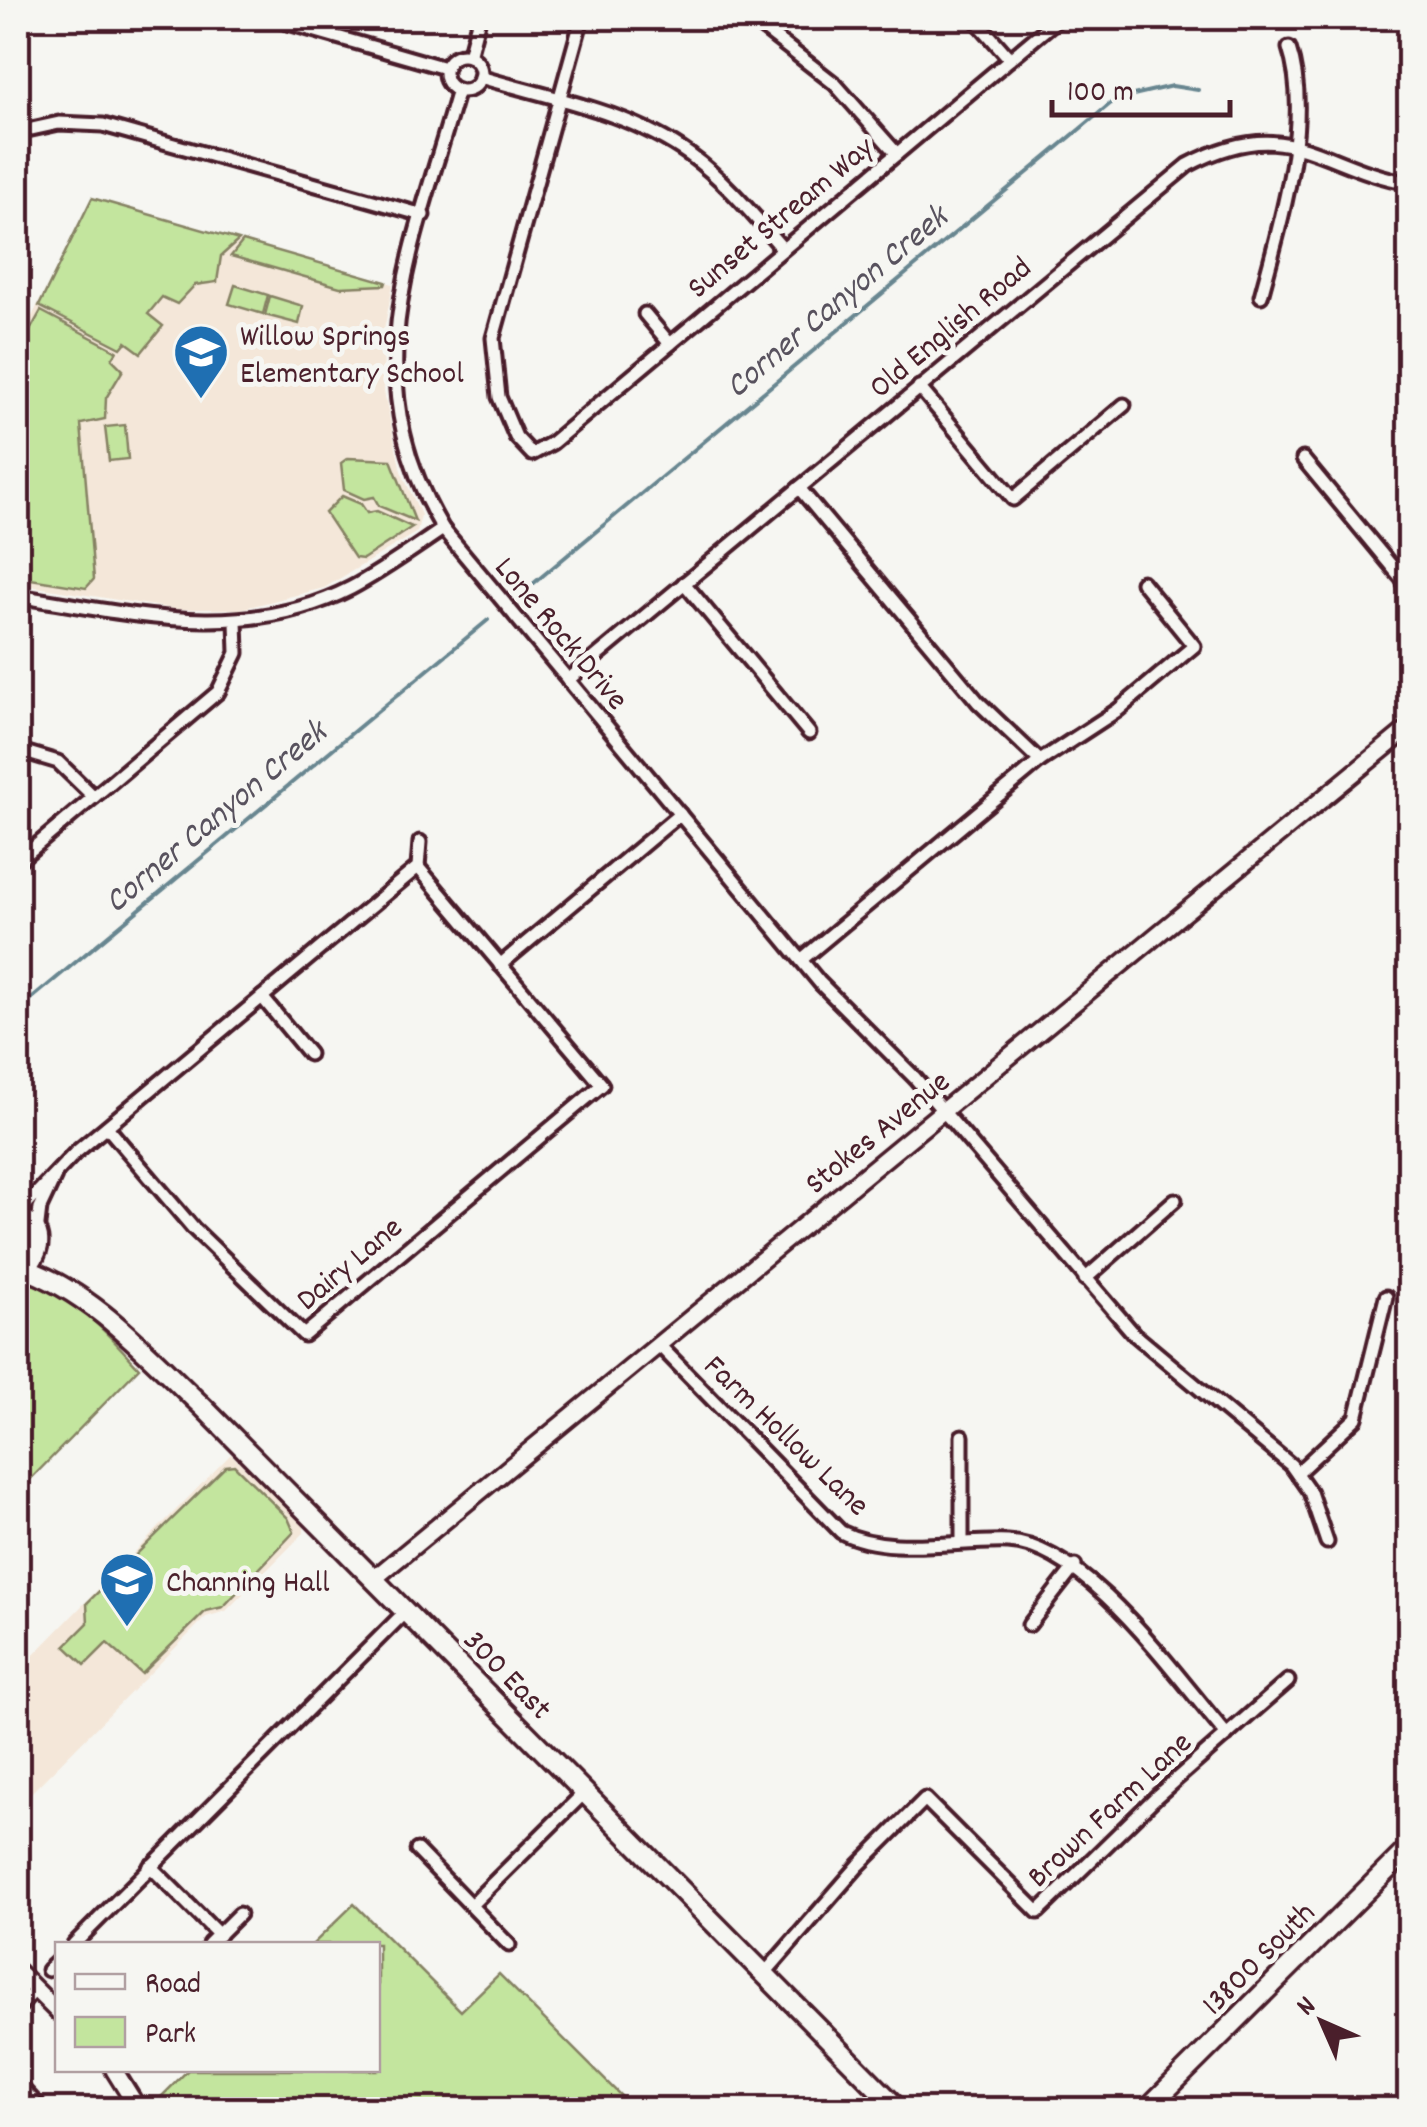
<svg xmlns="http://www.w3.org/2000/svg" width="1427" height="2127" font-family="Dekko,sans-serif">
<style>
.built{fill:#f4e7d9}
.green{fill:#c3e59e;stroke:#868264;stroke-width:2.5}
.lines{fill:none;stroke-linecap:round;stroke-linejoin:round}
.stream{stroke:#678690;stroke-width:4}
.canal{stroke:#7acad4;stroke-width:12}
.minor-casing{stroke:#4a1f2b;stroke-width:19}
.tertiary-casing{stroke:#4a1f2b;stroke-width:22}
.secondary-casing{stroke:#4a1f2b;stroke-width:25}
.minor{stroke:#f6f6f2;stroke-width:11}
.tertiary{stroke:#f6f6f2;stroke-width:15}
.secondary{stroke:#f6f6f2;stroke-width:18}
.labels{text-anchor:middle;stroke-width:10;stroke-linejoin:round;paint-order:stroke}
.street-label{font-size:32px;fill:#4a1f2b;stroke:#f6f6f2}
.poi-label{font-size:32px;fill:#4a1f2b;stroke:#f6f6f2;text-anchor:start}
.water-label{font-size:35px;font-style:italic;fill:#58525e;stroke:#f6f6f2}
</style>
<rect width="100%" height="100%" fill="#f6f6f2"/>
<filter id="ink" filterUnits="userSpaceOnUse"><feTurbulence type="fractalNoise" baseFrequency=".01" numOctaves="2"/><feDisplacementMap in="SourceGraphic" scale="20" xChannelSelector="R" yChannelSelector="G"/><feConvolveMatrix kernelMatrix="1 2 1 2 8 2 1 2 1" color-interpolation-filters="sRGB"/></filter>
<g filter="url(#ink)">
<g class="built">
<path d="M 92,198 L 393,284 L 383,335 L 384,392 L 401,471 L 421,515 L 417,532 L 324,588 L 241,609 L 174,609 L 18,584 L 18,344 Z"/>
<path d="M 231,1454 L 304,1524 L 304,1533 L 226,1611 L 206,1617 L 18,1806 L 18,1671 Z"/>
</g>
<g class="green">
<path d="M 92,198 L 239,240 L 221,256 L 217,282 L 195,285 L 177,304 L 162,297 L 148,314 L 163,326 L 141,353 L 126,342 L 121,348 L 39,306 Z"/>
<path d="M 243,241 L 386,282 L 385,285 L 340,287 L 231,256 Z"/>
<path d="M 235,285 L 268,295 L 263,314 L 229,304 Z"/>
<path d="M 270,296 L 303,306 L 299,324 L 265,315 Z"/>
<path d="M 41,311 L 117,351 L 112,359 L 123,370 L 106,398 L 105,419 L 81,424 L 94,579 L 86,588 L 18,577 L 18,352 Z"/>
<path d="M 125,425 L 128,459 L 109,461 L 105,427 Z"/>
<path d="M 348,458 L 391,460 L 415,521 L 379,506 L 374,497 L 364,499 L 344,490 L 341,463 Z"/>
<path d="M 342,496 L 361,504 L 367,513 L 377,511 L 412,527 L 363,559 L 355,558 L 325,513 Z"/>
<path d="M 18,1278 C 66,1286 107,1333 139,1368 L 18,1492 Z"/>
<path d="M 234,1465 L 288,1518 L 294,1532 L 223,1607 L 206,1611 L 142,1674 L 107,1643 L 85,1665 L 65,1646 L 88,1623 L 87,1603 L 226,1466 Z"/>
<path d="M 354,1904 L 461,2011 L 499,1974 L 634,2109 L 169,2109 L 159,2099 L 188,2070 L 378,2070 L 378,1944 L 313,1944 Z"/>
</g>
<g class="lines">
<g class="stream">
<path d="M 522,593 L 1116,99 L 1172,86 L 1198,90"/>
<path d="M 18,1010 L 488,620"/>
</g>
<path class="canal" d="M 1399,18 L 1410,41"/>
<g class="minor-casing">
<g id="minor">
<path d="M 271,18 L 445,68"/>
<path d="M 582,18 L 493,338 L 499,397 L 516,437 L 532,454 L 552,443 L 1059,18"/>
<path d="M 750,18 L 835,84 L 897,154"/>
<path d="M 974,18 L 1010,59"/>
<circle cx="463" cy="73" r="18"/>
<path d="M 469,56 L 479,18"/>
<path d="M 480,77 C 551,98 629,111 690,155 C 726,181 754,216 783,249"/>
<path d="M 458,90 C 414,247 351,375 443,529 L 820,983 L 915,1078 L 1134,1334 L 1291,1465 L 1310,1492 L 1327,1542"/>
<path d="M 18,132 L 59,123 L 103,125 L 423,215"/>
<path d="M 1261,296 C 1280,224 1313,120 1289,48"/>
<path d="M 645,314 L 670,344"/>
<path d="M 919,387 L 1013,499 L 1124,405"/>
<path d="M 1303,459 L 1403,580"/>
<path d="M 799,488 L 978,702 L 1040,761"/>
<path d="M 1403,580 L 1410,601"/>
<path d="M 684,583 L 809,733"/>
<path d="M 18,596 C 130,614 244,643 351,588 C 383,571 413,549 443,529"/>
<path d="M 568,680 L 1188,165 C 1290,111 1319,168 1410,183"/>
<path d="M 18,750 L 58,762 L 94,797"/>
<path d="M 18,861 L 218,692 L 237,653 L 236,621"/>
<path d="M 801,960 L 1040,761 L 1118,710 L 1194,646 L 1142,582"/>
<path d="M 500,965 L 680,814"/>
<path d="M 262,997 L 309,1054"/>
<path d="M 107,1127 L 193,1228 L 304,1335 L 602,1085 L 418,867"/>
<path d="M 18,1213 L 75,1153 L 418,867 L 420,842"/>
<path d="M 37,1233 L 40,1208 L 55,1176"/>
<path d="M 1085,1279 L 1175,1200"/>
<path d="M 659,1345 L 841,1532 C 889,1556 956,1540 1008,1542 C 1088,1546 1176,1677 1227,1735"/>
<path d="M 962,1436 L 962,1542"/>
<path d="M 1297,1473 L 1356,1418 L 1386,1297"/>
<path d="M 1029,1625 L 1075,1566"/>
<path d="M 417,1850 L 509,1945"/>
<path d="M 150,1866 L 219,1935"/>
<path d="M 471,1905 L 584,1793"/>
<path d="M 74,1944 L 407,1610"/>
<path d="M 209,1944 L 239,1914"/>
<path d="M 48,1970 L 58,1961"/>
<path d="M 765,1973 L 859,1865 L 925,1799 L 1038,1912 L 1157,1796 L 1288,1681"/>
<path d="M 18,2008 L 35,1990"/>
<path d="M 18,2084 L 42,2110"/>
<path d="M 978,2110 L 998,2110"/>
</g>
</g>
<g class="tertiary-casing">
<g id="tertiary">
<path d="M 376,1577 L 1410,727"/>
<path d="M 18,1972 L 58,2012"/>
<path d="M 114,2070 L 139,2110"/>
</g>
</g>
<g class="secondary-casing">
<g id="secondary">
<path d="M 18,1217 C 38,1224 44,1242 32,1260 L 18,1267"/>
<path d="M 20,1267 C 93,1292 148,1355 203,1407 L 899,2110"/>
<path d="M 1146,2110 L 1410,1847"/>
</g>
</g>
<use href="#minor" class="minor"/>
<use href="#tertiary" class="tertiary"/>
<use href="#secondary" class="secondary"/>
</g>
</g>
<defs>
<g id="school-pin" transform="scale(2.875)"><path d="M0 17L-7.5 6A9.5 9.5 0 1 1 7.5 6Z" fill="#1f6fb2" stroke="#f6f6f2"/><path d="M0-5L7-2L0 1L-7-2ZM-4 1L0 2.5L4 1V4Q0 6-4 4Z" fill="#fff"/></g>
</defs>
<g fill-rule="evenodd">
<use href="#school-pin" x="201" y="352"/>
<use href="#school-pin" x="127" y="1580"/>
</g>
<g class="labels">
<g class="street-label">
<text transform="translate(779 216) rotate(-40)" y="11">Sunset Stream Way</text>
<text transform="translate(949 326) rotate(-40)" y="11">Old English Road</text>
<text transform="translate(563 632) rotate(50)" y="11">Lone Rock Drive</text>
<text transform="translate(876 1131) rotate(-39)" y="11">Stokes Avenue</text>
<text transform="translate(348 1262) rotate(-40)" y="11">Dairy Lane</text>
<text transform="translate(788 1434) rotate(44)" y="11">Farm Hollow Lane</text>
<text transform="translate(509 1673) rotate(46)" y="11">300 East</text>
<text transform="translate(1108 1808) rotate(-43)" y="11">Brown Farm Lane</text>
<text transform="translate(1257 1957) rotate(-45)" y="11">13800 South</text>
</g>
<g class="poi-label">
<text x="240" y="345">Willow Springs<tspan x="240" dy="37">Elementary School</tspan></text>
<text x="166" y="1591">Channing Hall</text>
</g>
<g class="water-label">
<text transform="translate(835 300) rotate(-40)" y="12">Corner Canyon Creek</text>
<text transform="translate(214 815) rotate(-40)" y="12">Corner Canyon Creek</text>
</g>
</g>
<rect width="1427" height="2127" fill="none" stroke="#f6f6f2" stroke-width="60"/>
<rect x="30" y="30" width="1367" height="2067" fill="none" stroke="#4a1f2b" stroke-width="4" filter="url(#ink)"/>
<rect x="55" y="1942" width="325" height="130" fill="#f6f6f2" stroke="#b1a0a2" stroke-width="2.5"/>
<rect x="75" y="1974" width="50" height="15" fill="#f6f6f2" stroke="#b1a0a2" stroke-width="2.5"/>
<text x="145" y="1992" font-size="30" fill="#4a1f2b">Road</text>
<rect x="75" y="2017" width="50" height="30" fill="#c3e59e" stroke="#b1a0a2" stroke-width="2.5"/>
<text x="145" y="2042" font-size="30" fill="#4a1f2b">Park</text>
<g transform="translate(1322 2022) rotate(315)" stroke="#f6f6f2" stroke-width="8" paint-order="stroke">
<path d="M0-8L18 38L0 25L-18 38Z" fill="#4a1f2b"/>
<text y="-15" font-size="28" font-weight="bold" text-anchor="middle" fill="#4a1f2b">N</text>
</g>
<path d="M1052 100v15h178v-15" fill="none" stroke="#4a1f2b" stroke-width="5"/>
<text x="1067" y="100" font-size="30" fill="#4a1f2b" stroke="#f6f6f2" stroke-width="8" paint-order="stroke">100 m</text>
</svg>
